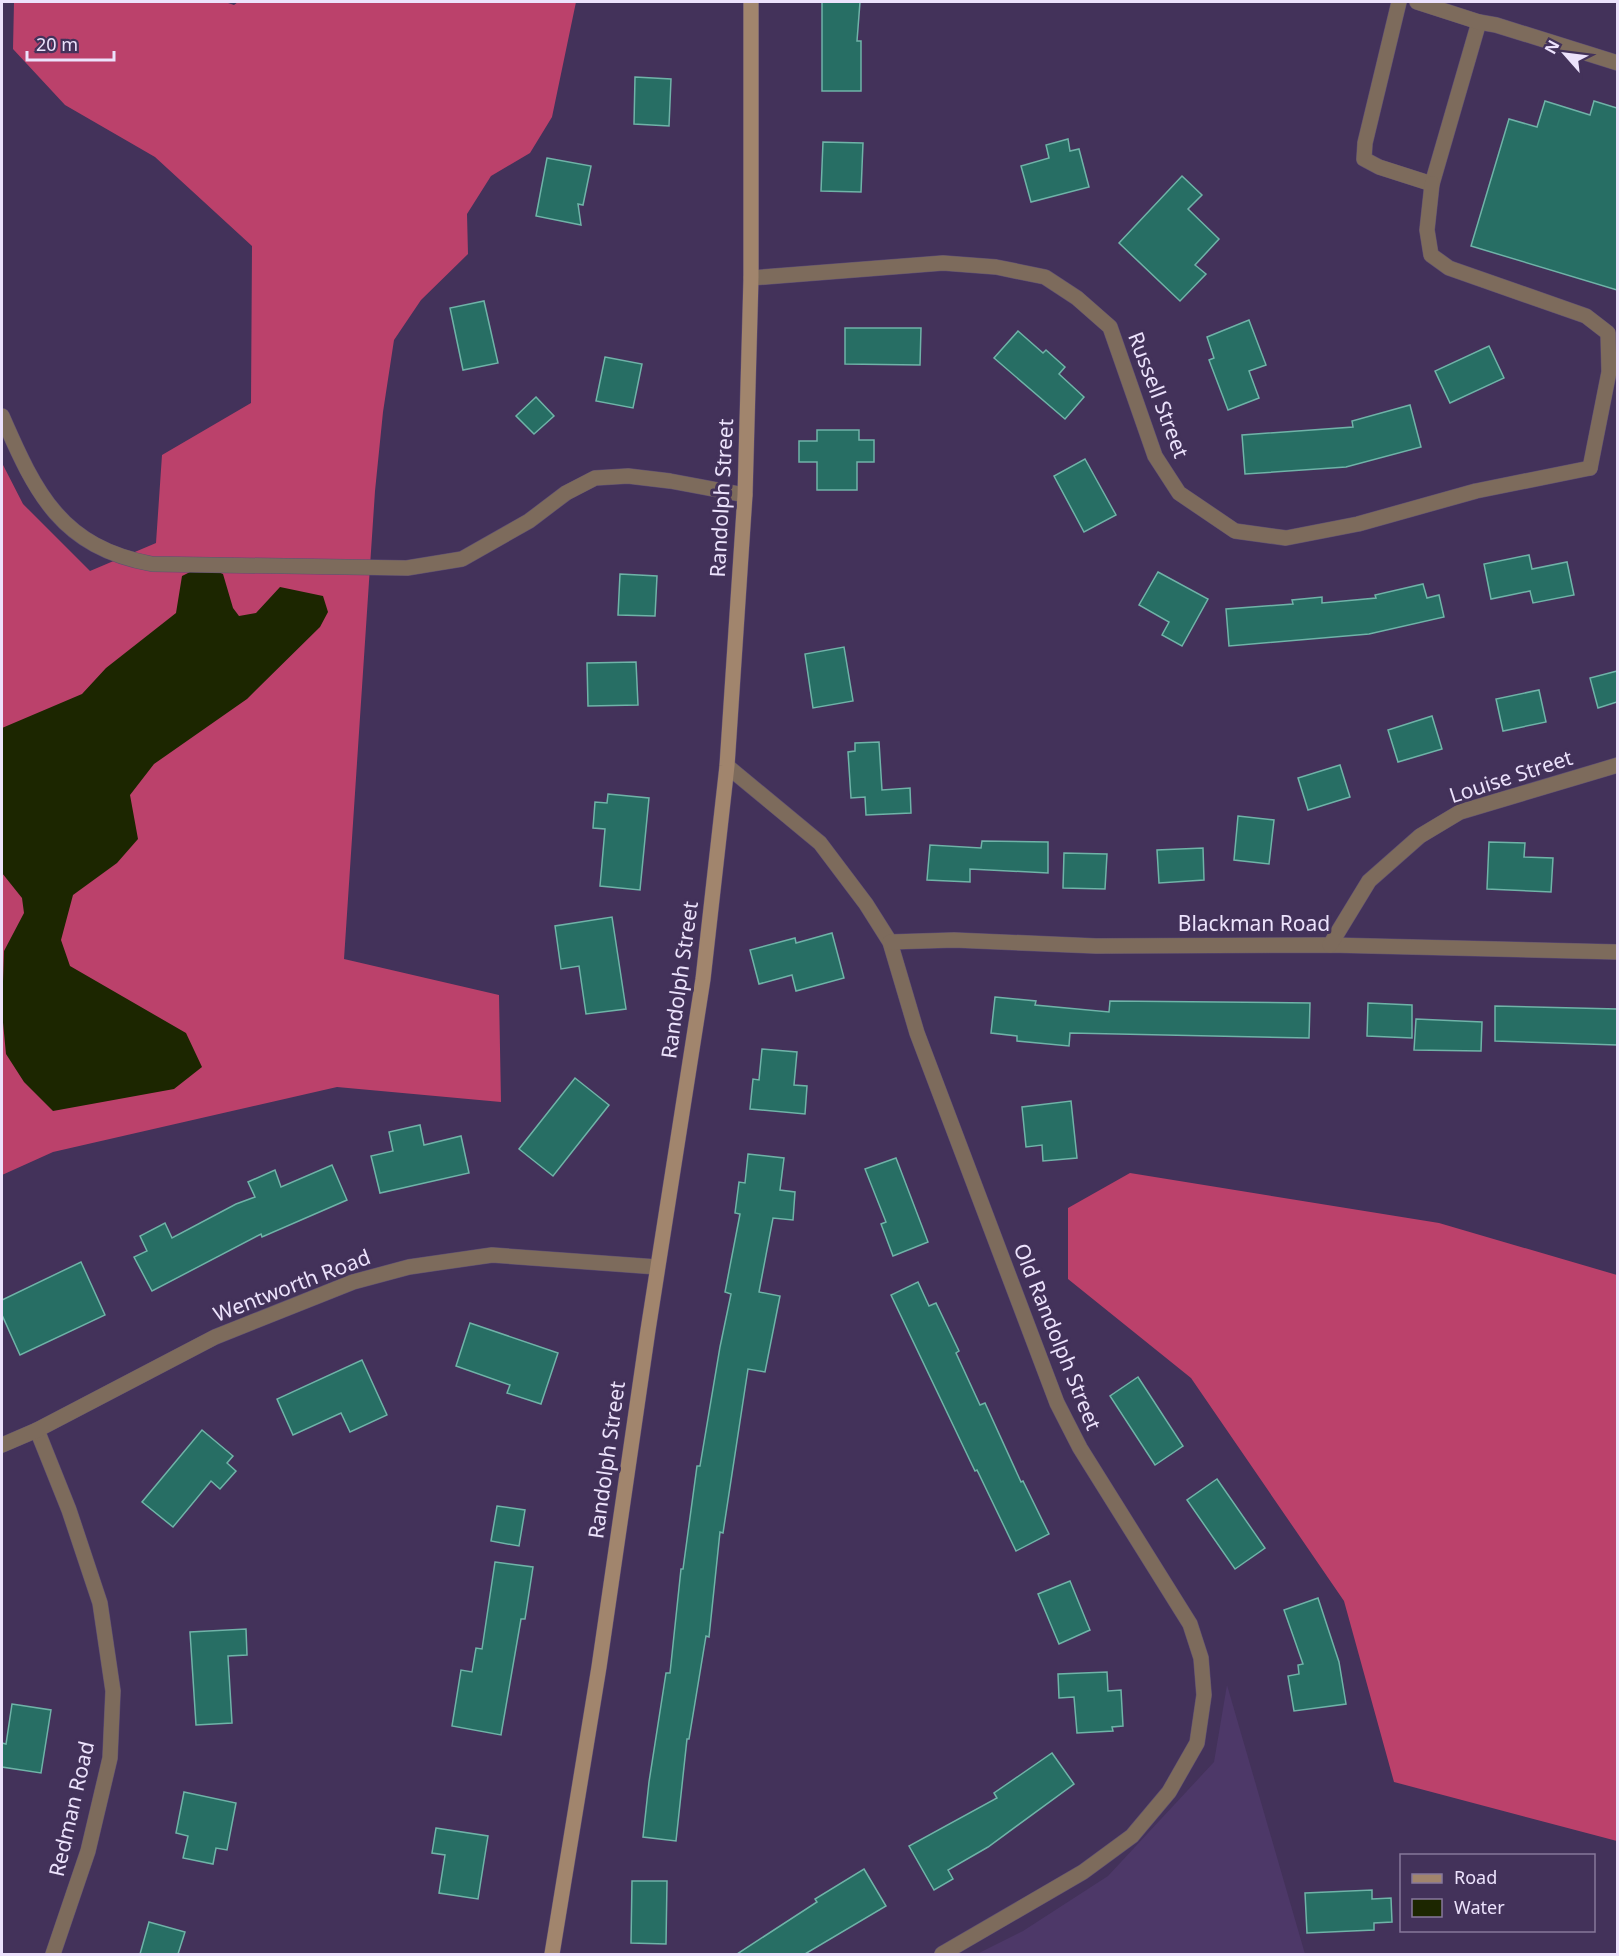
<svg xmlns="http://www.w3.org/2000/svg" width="1619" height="1956" font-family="'Noto Sans',sans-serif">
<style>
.built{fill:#4d3868}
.forest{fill:#bb416b}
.water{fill:#1c2600}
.building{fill:#276e64;stroke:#6fb3a8;stroke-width:1.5}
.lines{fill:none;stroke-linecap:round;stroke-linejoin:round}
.service-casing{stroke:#5e4e74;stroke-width:16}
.minor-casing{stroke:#5e4e74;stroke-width:16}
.secondary-casing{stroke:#5e4e74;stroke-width:16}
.service{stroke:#7d6b5c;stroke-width:15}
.minor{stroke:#7d6b5c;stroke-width:15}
.secondary{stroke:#a1856d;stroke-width:15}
.labels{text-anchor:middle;stroke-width:6;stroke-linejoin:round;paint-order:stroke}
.street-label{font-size:21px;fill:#ece2fc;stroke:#43325a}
</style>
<rect width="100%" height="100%" fill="#43325a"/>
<path class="built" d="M 1227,1685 L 1305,1954 L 977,1954 L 1023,1931 L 1108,1876 L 1214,1762 Z"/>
<g class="forest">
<path d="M 14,2 L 225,2 L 234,5 L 238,2 L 576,2 L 552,117 L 530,153 L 491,176 L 467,214 L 468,254 L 421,300 L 394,340 L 383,412 L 375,491 L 344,959 L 499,995 L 501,1102 L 337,1087 L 53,1152 L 2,1175 L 2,463 L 23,504 L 90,571 L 156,543 L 162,455 L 251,403 L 252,246 L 155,157 L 65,105 L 13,49 Z"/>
<path d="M 1130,1173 L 1439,1223 L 1617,1275 L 1617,1841 L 1394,1782 L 1344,1601 L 1191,1378 L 1068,1279 L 1068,1208 Z"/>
</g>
<path class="water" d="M 209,568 L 223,574 L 233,608 L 239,616 L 256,613 L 280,587 L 323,596 L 328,612 L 320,627 L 247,699 L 154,764 L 130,795 L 138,839 L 117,863 L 73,895 L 61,940 L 70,966 L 186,1033 L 202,1067 L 174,1089 L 53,1111 L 24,1082 L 6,1054 L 2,1012 L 4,951 L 24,913 L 22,898 L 2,873 L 2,728 L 82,694 L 106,668 L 176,613 L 182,576 L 194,570 Z"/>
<g class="building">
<path d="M 822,2 L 860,2 L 857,41 L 861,41 L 861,91 L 822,91 Z"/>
<path d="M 635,77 L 671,79 L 669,126 L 634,124 Z"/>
<path d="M 1545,101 L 1590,115 L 1594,101 L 1617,108 L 1617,290 L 1471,246 L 1509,119 L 1537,127 Z"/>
<path d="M 1068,139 L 1070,151 L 1079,149 L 1089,187 L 1031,202 L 1021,166 L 1049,158 L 1046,145 Z"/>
<path d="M 823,142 L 863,143 L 861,192 L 821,191 Z"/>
<path d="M 547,158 L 591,166 L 583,205 L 578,204 L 581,225 L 536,216 Z"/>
<path d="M 1182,176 L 1202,195 L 1188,209 L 1219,239 L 1195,265 L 1206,274 L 1180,301 L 1119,243 Z"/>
<path d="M 484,301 L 498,363 L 463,370 L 450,308 Z"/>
<path d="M 1249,320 L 1266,365 L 1249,371 L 1259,398 L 1228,410 L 1209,360 L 1214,358 L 1207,337 Z"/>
<path d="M 845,328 L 921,328 L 920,365 L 845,364 Z"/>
<path d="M 1018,331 L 1043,353 L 1046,350 L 1065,367 L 1059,374 L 1084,397 L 1065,419 L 994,358 Z"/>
<path d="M 1489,346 L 1504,378 L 1450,403 L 1435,371 Z"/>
<path d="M 605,357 L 642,364 L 633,408 L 596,401 Z"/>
<path d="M 536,397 L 554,416 L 534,434 L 516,416 Z"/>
<path d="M 1410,405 L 1421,447 L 1346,467 L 1245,474 L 1242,435 L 1353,427 L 1352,421 Z"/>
<path d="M 817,430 L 859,430 L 859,440 L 874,440 L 874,462 L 857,462 L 857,490 L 817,490 L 817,462 L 799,462 L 799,441 L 817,441 Z"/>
<path d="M 1085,459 L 1116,515 L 1084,532 L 1054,476 Z"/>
<path d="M 1529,555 L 1532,569 L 1567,562 L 1574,595 L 1533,603 L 1530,591 L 1491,599 L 1484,564 Z"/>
<path d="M 1158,572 L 1208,599 L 1182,646 L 1162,635 L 1169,622 L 1139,605 Z"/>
<path d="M 620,574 L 657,576 L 655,616 L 618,615 Z"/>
<path d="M 1423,584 L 1427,598 L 1439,595 L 1444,617 L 1369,634 L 1229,646 L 1226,609 L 1293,604 L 1292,600 L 1322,597 L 1322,603 L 1376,598 L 1375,595 Z"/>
<path d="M 844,647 L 853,701 L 813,708 L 805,654 Z"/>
<path d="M 636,662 L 638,705 L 588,706 L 587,663 Z"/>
<path d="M 1617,671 L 1617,702 L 1598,708 L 1590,678 Z"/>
<path d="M 1539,690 L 1546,722 L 1503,731 L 1496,699 Z"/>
<path d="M 1432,716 L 1442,749 L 1398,762 L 1388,730 Z"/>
<path d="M 879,742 L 882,790 L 910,788 L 911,813 L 866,815 L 865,797 L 851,798 L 848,752 L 855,751 L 855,743 Z"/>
<path d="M 1340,765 L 1350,797 L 1308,810 L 1298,778 Z"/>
<path d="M 608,794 L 649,798 L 640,890 L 600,886 L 605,829 L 593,828 L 595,802 L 607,803 Z"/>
<path d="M 1238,816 L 1274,820 L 1269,864 L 1234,860 Z"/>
<path d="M 982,841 L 1048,842 L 1048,873 L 970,869 L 970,882 L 927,880 L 930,845 L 981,848 Z"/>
<path d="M 1489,842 L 1525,843 L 1524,857 L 1553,858 L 1551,892 L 1487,889 Z"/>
<path d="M 1203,848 L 1204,880 L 1159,883 L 1157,850 Z"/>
<path d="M 1064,853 L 1107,854 L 1105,889 L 1063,888 Z"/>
<path d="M 612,917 L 626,1009 L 586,1014 L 579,966 L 561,969 L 555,926 Z"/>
<path d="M 832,933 L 844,978 L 796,991 L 792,975 L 759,984 L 750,950 L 795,938 L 796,943 Z"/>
<path d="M 995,997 L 1036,1001 L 1035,1005 L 1109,1012 L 1110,1001 L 1310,1003 L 1309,1038 L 1070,1033 L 1069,1046 L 1017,1041 L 1017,1036 L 991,1033 Z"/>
<path d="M 1368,1003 L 1412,1005 L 1412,1038 L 1367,1036 Z"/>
<path d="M 1495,1006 L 1617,1009 L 1617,1045 L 1495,1041 Z"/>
<path d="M 1416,1019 L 1482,1022 L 1481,1051 L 1414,1050 Z"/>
<path d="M 762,1049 L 797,1052 L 794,1085 L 807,1086 L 805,1114 L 750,1109 L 753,1079 L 759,1080 Z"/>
<path d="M 575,1078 L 609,1105 L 553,1176 L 519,1149 Z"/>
<path d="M 1071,1101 L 1077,1158 L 1043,1161 L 1042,1145 L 1026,1147 L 1022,1107 Z"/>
<path d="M 420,1125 L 424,1145 L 461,1136 L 469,1173 L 380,1193 L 371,1156 L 393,1151 L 389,1132 Z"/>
<path d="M 748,1154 L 784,1158 L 780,1190 L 795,1192 L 793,1220 L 773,1218 L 759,1292 L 780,1296 L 765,1372 L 748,1369 L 723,1533 L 720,1532 L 709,1637 L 706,1636 L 689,1739 L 687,1739 L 676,1841 L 643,1837 L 649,1782 L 666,1673 L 670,1673 L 681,1569 L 683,1569 L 697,1466 L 700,1466 L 720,1347 L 731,1294 L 725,1292 L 740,1214 L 735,1213 L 739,1182 L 745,1183 Z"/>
<path d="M 896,1158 L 928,1242 L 893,1256 L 881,1224 L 886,1222 L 865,1169 Z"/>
<path d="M 332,1165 L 347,1200 L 262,1237 L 261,1234 L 152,1291 L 134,1257 L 147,1251 L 140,1236 L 165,1223 L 172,1238 L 236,1204 L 255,1197 L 248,1182 L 275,1170 L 281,1187 Z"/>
<path d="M 81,1262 L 105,1315 L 20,1355 L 2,1315 L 2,1300 Z"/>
<path d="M 918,1282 L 929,1306 L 936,1303 L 959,1351 L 956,1353 L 980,1405 L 985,1403 L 1021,1482 L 1023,1481 L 1049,1534 L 1016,1551 L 977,1470 L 975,1471 L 891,1295 Z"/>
<path d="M 470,1323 L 558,1353 L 541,1404 L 507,1393 L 510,1385 L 456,1366 Z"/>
<path d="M 362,1360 L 387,1415 L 350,1432 L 341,1413 L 293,1435 L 277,1399 Z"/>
<path d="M 1138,1377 L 1183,1446 L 1155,1465 L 1110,1396 Z"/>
<path d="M 202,1430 L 233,1456 L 227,1463 L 236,1471 L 220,1489 L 211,1481 L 173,1527 L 142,1502 Z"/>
<path d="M 1217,1479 L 1265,1548 L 1235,1569 L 1187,1500 Z"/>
<path d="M 497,1506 L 525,1510 L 519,1546 L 491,1541 Z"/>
<path d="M 495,1562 L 533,1567 L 525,1619 L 521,1619 L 501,1735 L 452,1726 L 461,1670 L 472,1672 L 476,1648 L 482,1649 Z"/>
<path d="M 1070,1581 L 1090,1630 L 1059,1644 L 1038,1594 Z"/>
<path d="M 1318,1598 L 1339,1662 L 1346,1704 L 1294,1711 L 1288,1676 L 1299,1674 L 1298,1665 L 1303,1664 L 1284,1610 Z"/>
<path d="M 246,1629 L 247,1655 L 228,1656 L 232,1723 L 196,1725 L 190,1632 Z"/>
<path d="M 1107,1672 L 1108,1691 L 1121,1690 L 1123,1726 L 1112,1727 L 1113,1731 L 1077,1733 L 1074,1697 L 1059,1698 L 1058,1674 Z"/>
<path d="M 12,1704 L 51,1710 L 41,1773 L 2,1767 L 2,1743 L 6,1744 Z"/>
<path d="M 1052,1753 L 1074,1784 L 988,1847 L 948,1870 L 953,1879 L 934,1890 L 909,1846 L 997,1798 L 994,1793 Z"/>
<path d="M 184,1792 L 236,1803 L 227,1850 L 216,1848 L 213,1864 L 183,1858 L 188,1836 L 176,1833 Z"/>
<path d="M 436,1828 L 488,1836 L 478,1899 L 439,1893 L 445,1855 L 432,1853 Z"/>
<path d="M 864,1869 L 886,1906 L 805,1954 L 737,1954 L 817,1902 L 815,1899 Z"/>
<path d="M 632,1881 L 667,1881 L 666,1944 L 631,1943 Z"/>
<path d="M 1372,1890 L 1372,1899 L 1391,1898 L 1392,1922 L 1374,1923 L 1374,1930 L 1307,1933 L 1305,1893 Z"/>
<path d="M 149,1922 L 185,1932 L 178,1954 L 140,1954 Z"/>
</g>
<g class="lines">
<g class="service-casing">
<g id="service">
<path d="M 1399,2 L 1365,143 L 1364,159 L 1379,167 L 1432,184 L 1479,22"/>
<path d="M 1417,2 L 1479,22 L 1496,25 L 1618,63"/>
<path d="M 1432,184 L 1427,230 L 1431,255 L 1449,268 L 1586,316 L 1608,333 L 1609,372 L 1590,468"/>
<path d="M 2,416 C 36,494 61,547 152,564 L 407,568 L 462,559 L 529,521 L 566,493 L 595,478 L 628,476 L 670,481 L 745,495"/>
</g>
</g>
<g class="minor-casing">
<g id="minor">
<path d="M 751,278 L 943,263 L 996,267 L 1045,277 L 1077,298 L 1110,327 L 1155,456 L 1179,493 L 1235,531 L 1286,538 L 1358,524 L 1476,491 L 1590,468"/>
<path d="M 727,766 L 820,843 L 866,904 L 890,942 L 917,1033 L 1057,1403 L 1080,1448 L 1190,1624 L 1201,1658 L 1204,1695 L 1197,1743 L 1169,1792 L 1132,1836 L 1083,1872 L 942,1954"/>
<path d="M 890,942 L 954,940 L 1096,946 L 1330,945 L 1618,952"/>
<path d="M 1330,945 L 1369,881 L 1420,836 L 1460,812 L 1618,765"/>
<path d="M 37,1430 L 69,1510 L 100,1603 L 113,1691 L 110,1758 L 88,1851 L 53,1954"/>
<path d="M 2,1445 L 37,1430 L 215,1337 L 353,1282 L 409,1267 L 492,1255 L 657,1267"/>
</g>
</g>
<g class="secondary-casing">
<path id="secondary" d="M 552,1954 L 599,1667 L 648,1330 L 703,979 L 727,766 L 745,495 L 751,278 L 751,2"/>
</g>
<use href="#service" class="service"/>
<use href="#minor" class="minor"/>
<use href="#secondary" class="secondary"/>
</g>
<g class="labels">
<g class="street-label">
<text transform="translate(1158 395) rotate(69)" y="7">Russell Street</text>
<text transform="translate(722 498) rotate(-87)" y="7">Randolph Street</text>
<text transform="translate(1511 777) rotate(-18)" y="7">Louise Street</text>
<text x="1254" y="931">Blackman Road</text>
<text transform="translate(680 980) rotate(-82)" y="7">Randolph Street</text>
<text transform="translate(292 1286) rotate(-21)" y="7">Wentworth Road</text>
<text transform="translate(1057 1337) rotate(68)" y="7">Old Randolph Street</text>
<text transform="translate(607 1460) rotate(-82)" y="7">Randolph Street</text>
<text transform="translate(72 1809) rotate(-77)" y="7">Redman Road</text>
</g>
</g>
<rect width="1619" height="1956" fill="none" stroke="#ece2fc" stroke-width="6"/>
<rect x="1400" y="1854" width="195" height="78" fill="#43325a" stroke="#87789b" stroke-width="1.5"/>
<rect x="1412" y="1874" width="30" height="9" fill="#a1856d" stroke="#87789b" stroke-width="1.5"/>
<text x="1454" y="1884" font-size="18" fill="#ece2fc">Road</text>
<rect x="1412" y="1899" width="30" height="18" fill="#1c2600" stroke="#87789b" stroke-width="1.5"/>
<text x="1454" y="1914" font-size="18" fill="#ece2fc">Water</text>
<g transform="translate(1565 54) rotate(298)" stroke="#43325a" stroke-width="4.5" paint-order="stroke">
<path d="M0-4.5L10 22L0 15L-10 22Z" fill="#ece2fc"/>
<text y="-9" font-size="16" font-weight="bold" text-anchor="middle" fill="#ece2fc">N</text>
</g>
<path d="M27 51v9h87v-9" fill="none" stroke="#ece2fc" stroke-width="3"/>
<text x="36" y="51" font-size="18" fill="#ece2fc" stroke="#43325a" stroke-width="4.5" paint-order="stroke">20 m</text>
</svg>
